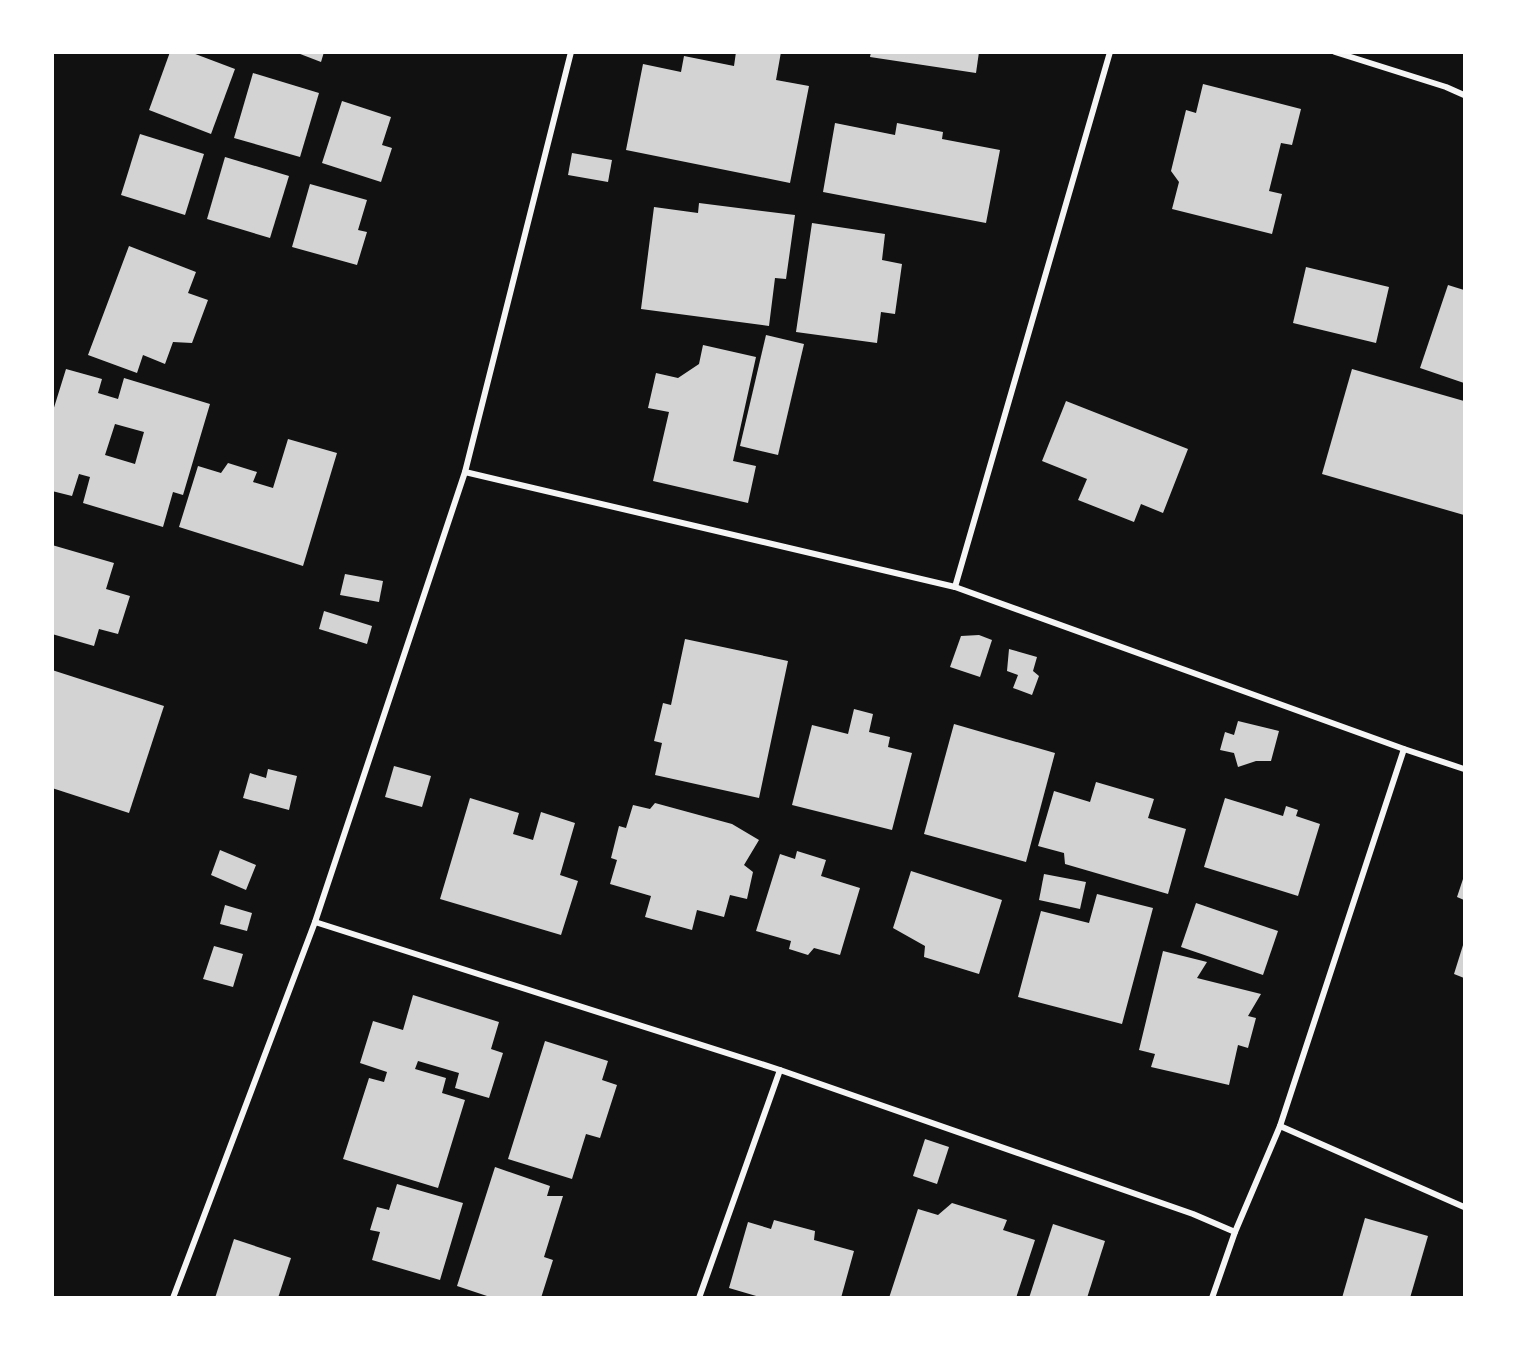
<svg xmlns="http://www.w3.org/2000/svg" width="1517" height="1350" font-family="Mulish,sans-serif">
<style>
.building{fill:#d3d3d3;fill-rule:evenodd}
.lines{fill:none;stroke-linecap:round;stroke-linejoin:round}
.minor{stroke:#f5f5f5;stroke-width:6}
</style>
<rect width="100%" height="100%" fill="#111"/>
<g class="building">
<path d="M 170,52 L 190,52 L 235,69 L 211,134 L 149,110 Z"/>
<path d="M 295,52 L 324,52 L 321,62 Z"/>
<path d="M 736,52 L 781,52 L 776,80 L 809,86 L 790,183 L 626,150 L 643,64 L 681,72 L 684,56 L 734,66 Z"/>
<path d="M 871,52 L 979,52 L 976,73 L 870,57 Z"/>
<path d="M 253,73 L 319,93 L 300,157 L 234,138 Z"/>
<path d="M 1203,84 L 1301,109 L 1292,145 L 1281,143 L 1269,191 L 1282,194 L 1272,234 L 1172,209 L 1179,182 L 1171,171 L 1186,110 L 1196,113 Z"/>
<path d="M 342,101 L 391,117 L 382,145 L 392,148 L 381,182 L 322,163 Z"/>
<path d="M 835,123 L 895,135 L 897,123 L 943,132 L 942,139 L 1000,150 L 986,223 L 823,192 Z"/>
<path d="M 140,134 L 204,154 L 185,215 L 121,195 Z"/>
<path d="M 572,153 L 612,160 L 608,182 L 568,175 Z"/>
<path d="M 225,157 L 289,176 L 270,238 L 207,219 Z"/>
<path d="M 310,184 L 367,200 L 358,230 L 367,232 L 357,265 L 292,247 Z"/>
<path d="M 699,203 L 795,215 L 786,279 L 775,278 L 769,326 L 641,309 L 654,207 L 698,213 Z"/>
<path d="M 812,223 L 885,234 L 882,260 L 902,264 L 895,314 L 881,312 L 877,343 L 796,332 Z"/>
<path d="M 129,246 L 196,272 L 188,293 L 208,300 L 192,343 L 173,342 L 165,364 L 143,355 L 137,373 L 88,355 Z"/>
<path d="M 1306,267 L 1389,287 L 1376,343 L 1293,323 Z"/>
<path d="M 1448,285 L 1464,290 L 1464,383 L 1420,368 Z"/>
<path d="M 766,335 L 804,344 L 778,455 L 740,446 Z"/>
<path d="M 703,345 L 756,357 L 733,461 L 756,466 L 748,503 L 653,481 L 669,412 L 648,408 L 656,373 L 678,378 L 699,364 Z"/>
<path d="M 66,369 L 102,379 L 98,393 L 118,399 L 124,378 L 210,404 L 183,495 L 173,492 L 163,527 L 83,503 L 90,477 L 79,474 L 72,496 L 52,491 L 52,414 ZM 115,424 L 144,432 L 135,464 L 105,455 Z"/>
<path d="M 1352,369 L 1464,401 L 1464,515 L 1322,474 Z"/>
<path d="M 1066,401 L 1188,449 L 1163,513 L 1141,504 L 1134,522 L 1078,500 L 1087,479 L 1042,461 Z"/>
<path d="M 288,439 L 337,453 L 303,566 L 179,527 L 198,466 L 221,473 L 228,463 L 257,472 L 253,482 L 273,488 Z"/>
<path d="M 52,545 L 114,563 L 106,589 L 130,596 L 118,634 L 99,629 L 94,646 L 52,634 Z"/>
<path d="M 345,574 L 383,581 L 379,602 L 340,595 Z"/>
<path d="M 324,611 L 372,626 L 367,644 L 319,629 Z"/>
<path d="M 979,635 L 992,640 L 980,677 L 950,667 L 961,636 Z"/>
<path d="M 685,639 L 788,661 L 759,798 L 655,775 L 662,743 L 654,741 L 663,703 L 671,705 Z"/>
<path d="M 1009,649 L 1037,657 L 1033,671 L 1039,676 L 1032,695 L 1013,688 L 1018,675 L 1007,671 Z"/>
<path d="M 52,670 L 164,706 L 129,813 L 52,788 Z"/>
<path d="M 854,709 L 873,714 L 869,732 L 890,737 L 888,747 L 912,753 L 892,830 L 792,805 L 812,725 L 848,734 Z"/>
<path d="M 1238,721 L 1279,731 L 1271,761 L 1256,761 L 1238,767 L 1234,753 L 1220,750 L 1225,732 L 1234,735 Z"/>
<path d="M 954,724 L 1055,753 L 1026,862 L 924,834 Z"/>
<path d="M 394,766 L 431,776 L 422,807 L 385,797 Z"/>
<path d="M 268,769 L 297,776 L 289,810 L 243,798 L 250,773 L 266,778 Z"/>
<path d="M 1096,782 L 1154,799 L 1148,818 L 1186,829 L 1168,894 L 1065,864 L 1064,853 L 1038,846 L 1054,791 L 1090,802 Z"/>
<path d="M 470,798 L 519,813 L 513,834 L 533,840 L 541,812 L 575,823 L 560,875 L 578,881 L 561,935 L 440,899 Z"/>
<path d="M 1225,798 L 1283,816 L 1286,806 L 1298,810 L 1296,816 L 1320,824 L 1298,896 L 1204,867 Z"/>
<path d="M 655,803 L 732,824 L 759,840 L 744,865 L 753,872 L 747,899 L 730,895 L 724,917 L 697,910 L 692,930 L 645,917 L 651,896 L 610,884 L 617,860 L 611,858 L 619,826 L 626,828 L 633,805 L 650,809 Z"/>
<path d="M 220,850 L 256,865 L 246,890 L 211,875 Z"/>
<path d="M 797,851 L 826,860 L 821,876 L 860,888 L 840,955 L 814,948 L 808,955 L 789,949 L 791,941 L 756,931 L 780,854 L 795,859 Z"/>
<path d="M 911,871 L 1002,900 L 979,974 L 924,957 L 925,946 L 893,928 Z"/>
<path d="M 1044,874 L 1086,882 L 1080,909 L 1039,900 Z"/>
<path d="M 1464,876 L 1464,900 L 1457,897 Z"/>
<path d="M 1097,894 L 1153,908 L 1122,1024 L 1018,997 L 1041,911 L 1089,923 Z"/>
<path d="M 1196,903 L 1278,931 L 1263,975 L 1181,947 Z"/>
<path d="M 225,905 L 252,913 L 247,931 L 220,924 Z"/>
<path d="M 1464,942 L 1464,978 L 1454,974 Z"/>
<path d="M 214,946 L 243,954 L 233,987 L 203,979 Z"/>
<path d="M 1163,951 L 1207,962 L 1197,978 L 1261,994 L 1248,1016 L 1256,1018 L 1248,1048 L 1238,1045 L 1229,1085 L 1151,1067 L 1155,1054 L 1139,1050 Z"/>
<path d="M 413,995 L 499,1022 L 491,1049 L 503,1053 L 489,1098 L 455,1088 L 459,1073 L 418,1061 L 415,1069 L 446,1078 L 442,1093 L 465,1100 L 438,1188 L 343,1159 L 369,1078 L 384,1082 L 387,1072 L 360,1063 L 373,1021 L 403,1030 Z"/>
<path d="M 545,1041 L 608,1061 L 602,1080 L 617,1085 L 600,1138 L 586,1134 L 572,1179 L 508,1159 Z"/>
<path d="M 925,1139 L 949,1147 L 937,1184 L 913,1176 Z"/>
<path d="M 495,1167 L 550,1186 L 547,1196 L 563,1196 L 544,1257 L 553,1260 L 541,1298 L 493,1298 L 457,1286 Z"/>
<path d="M 397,1184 L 463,1203 L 440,1280 L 372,1260 L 380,1232 L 370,1230 L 377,1207 L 389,1210 Z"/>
<path d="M 952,1203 L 1007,1220 L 1003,1230 L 1035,1240 L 1016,1298 L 889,1298 L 918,1209 L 938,1215 Z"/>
<path d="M 1365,1218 L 1428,1236 L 1410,1298 L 1342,1298 Z"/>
<path d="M 774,1220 L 815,1231 L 814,1240 L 854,1251 L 841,1298 L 763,1298 L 729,1288 L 748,1222 L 771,1229 Z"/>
<path d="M 1053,1224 L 1105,1241 L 1087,1298 L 1029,1298 Z"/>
<path d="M 234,1239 L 291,1258 L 278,1298 L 215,1298 Z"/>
</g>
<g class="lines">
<g class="minor">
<path d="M 1335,52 L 1446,87 L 1464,95"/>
<path d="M 465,472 L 955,587 L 1404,749 L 1464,769"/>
<path d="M 955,587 L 1110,52"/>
<path d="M 315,922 L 780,1070 L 1193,1214 L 1235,1232 L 1212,1298"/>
<path d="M 1280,1126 L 1464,1207"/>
<path d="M 1235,1232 L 1280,1126 L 1404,749"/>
<path d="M 173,1298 L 315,922 L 465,472 L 571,52"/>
<path d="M 699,1298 L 780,1070"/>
</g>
</g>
<rect width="1517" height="1350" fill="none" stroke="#ffffff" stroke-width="108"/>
</svg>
